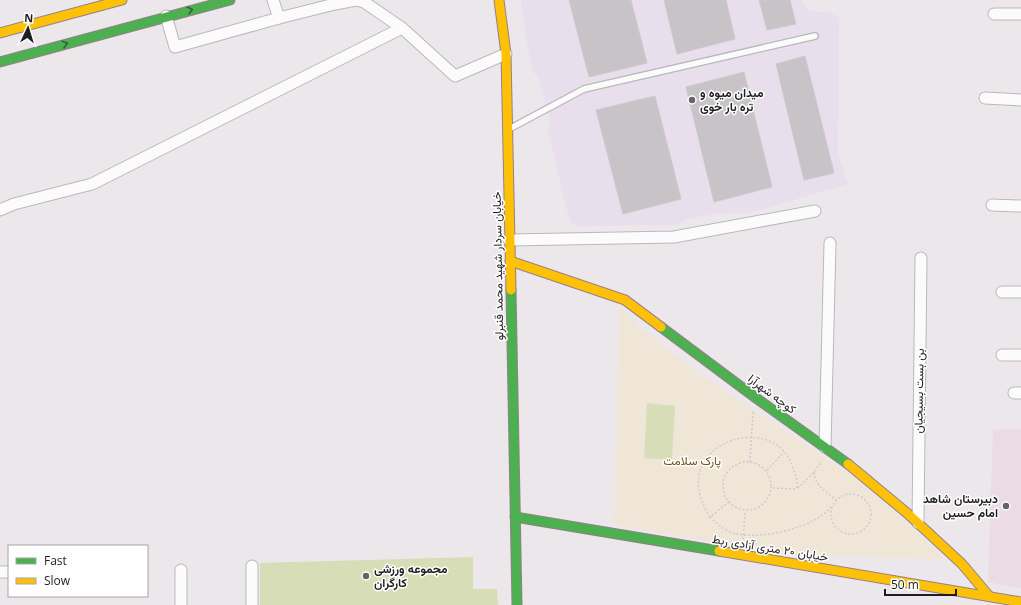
<svg xmlns="http://www.w3.org/2000/svg" width="1021" height="605" font-family="'Open Sans',Vazirmatn,sans-serif">
<style>
.commercial{fill:#e8deec}
.education{fill:#ebdce4}
.park{fill:#f0e6d7}
.pitch{fill:#d7ddb7}
.building{fill:#c7c3c6;stroke:#cfc9ce}
.lines{fill:none;stroke-linecap:round;stroke-linejoin:round}
.lane-casing{stroke:#bab8ba;stroke-width:8}
.street-casing{stroke:#bab8ba;stroke-width:13}
.fast-casing{stroke:#948188;stroke-width:11}
.slow-casing{stroke:#948188;stroke-width:11}
.path{stroke:#d0c8d4;stroke-width:1.5;stroke-dasharray:2 2;stroke-linecap:butt}
.lane{stroke:#fcfbfc;stroke-width:5.5}
.street{stroke:#fcfbfc;stroke-width:11}
.fast{stroke:#4caf50;stroke-width:9}
.slow{stroke:#ffc107;stroke-width:9}
.oneway{stroke:#335f34}
.poi-dot{fill:#666466;stroke:#fff;stroke-width:1.5}
.labels{text-anchor:middle;stroke-width:3;stroke-linejoin:round;paint-order:stroke}
.poi-label{font-size:12px;font-weight:bold;fill:#1e1e1e;stroke:#fff;text-anchor:start}
.street-label{font-size:12px;fill:#1e1e1e;stroke:#fff}
.park-label{font-size:12px;fill:#715417;stroke:#fff}
</style>
<rect width="100%" height="100%" fill="#ece7eb"/>
<path class="commercial" d="M 521,0 L 801,0 L 801,2 L 809,11 L 831,13 L 839,18 L 838,153 L 848,184 L 749,213 L 723,213 L 690,218 L 676,225 L 577,226 L 571,222 L 566,207 L 548,130 L 551,123 L 538,76 L 533,72 L 526,38 Z"/>
<path class="education" d="M 1021,429 L 1021,588 L 988,582 L 993,430 Z"/>
<path class="park" d="M 619,306 L 631,316 L 638,326 L 703,376 L 846,472 L 883,500 L 945,559 L 782,555 L 614,524 Z"/>
<g class="pitch">
<path d="M 647,403 L 675,406 L 672,460 L 644,458 Z"/>
<path d="M 473,557 L 473,589 L 497,589 L 498,605 L 260,605 L 260,563 Z"/>
</g>
<g class="building">
<path d="M 569,0 L 631,0 L 647,63 L 589,77 Z"/>
<path d="M 664,0 L 726,0 L 735,39 L 677,54 Z"/>
<path d="M 759,0 L 790,0 L 796,24 L 767,30 Z"/>
<path d="M 805,56 L 834,173 L 804,180 L 776,64 Z"/>
<path d="M 744,72 L 772,187 L 714,202 L 686,87 Z"/>
<path d="M 655,96 L 681,199 L 623,214 L 596,110 Z"/>
</g>
<g class="lines">
<g class="lane-casing">
<path id="lane" d="M 509,129 L 584,89 L 815,36"/>
</g>
<g class="street-casing">
<g id="street">
<path d="M 273,0 L 279,18"/>
<path d="M 994,14 L 1021,14"/>
<path d="M 166,16 L 175,47 L 279,18 L 335,4 L 356,0 L 364,2 L 402,28"/>
<path d="M 985,98 L 1021,100"/>
<path d="M 992,205 L 1021,206"/>
<path d="M 0,210 L 14,204 L 92,184 L 402,28 L 455,76 L 506,54"/>
<path d="M 509,240 L 674,237 L 815,211"/>
<path d="M 1002,292 L 1021,292"/>
<path d="M 1002,355 L 1021,355"/>
<path d="M 1014,393 L 1021,393"/>
<path d="M 825,447 L 830,243"/>
<path d="M 918,523 L 921,258"/>
<path d="M 0,572 L 9,572"/>
<path d="M 181,605 L 181,570"/>
<path d="M 252,605 L 252,566"/>
</g>
</g>
<g class="fast-casing">
<g id="fast">
<path d="M 0,62 L 230,0"/>
<path d="M 511,290 L 517,605"/>
<path d="M 661,327 L 756,398 L 848,464"/>
<path d="M 515,517 L 719,551"/>
</g>
</g>
<g class="slow-casing">
<g id="slow">
<path d="M 499,0 L 506,54 L 511,290"/>
<path d="M 0,33 L 122,0"/>
<path d="M 510,261 L 625,300 L 661,327"/>
<path d="M 848,464 L 907,513 L 962,564 L 989,596"/>
<path d="M 719,551 L 1021,602"/>
</g>
</g>
<g class="path">
<circle cx="747" cy="486" r="24"/>
<path d="M 750,462 L 753,412"/>
<path d="M 767,470 L 784,452"/>
<path d="M 814,472 C 816,488 825,490 836,500"/>
<path d="M 773,488 L 797,489"/>
<circle cx="851" cy="514" r="20"/>
<path d="M 729,502 L 710,517 C 717,524 724,530 733,533 C 759,541 814,528 831,507"/>
<path d="M 710,517 C 662,443 778,406 794,471 C 796,477 798,483 797,489 L 814,472 L 822,461"/>
<path d="M 743,543 L 745,511"/>
</g>
<use href="#lane" class="lane"/>
<use href="#street" class="street"/>
<use href="#fast" class="fast"/>
<use href="#slow" class="slow"/>
</g>
<defs><path id="oneway-chevron" d="M-2-3.5L2.5 0L-2 3.5" fill="none" stroke-width="1.6" stroke-linecap="round" stroke-linejoin="round"/></defs>
<g class="oneway">
<use href="#oneway-chevron" transform="translate(190 10) rotate(-14)"/>
<use href="#oneway-chevron" transform="translate(65 44) rotate(-15)"/>
</g>
<g class="poi-dot">
<circle cx="692" cy="100" r="4"/>
<circle cx="1006" cy="506" r="4"/>
<circle cx="366" cy="576" r="4"/>
</g>
<g class="labels">
<g class="poi-label">
<text x="700" y="97">میدان میوه و<tspan x="700" dy="14">تره بار خوی</tspan></text>
<text x="998" y="503" text-anchor="end">دبیرستان شاهد<tspan x="998" dy="14">امام حسین</tspan></text>
<text x="374" y="573">مجموعه ورزشی<tspan x="374" dy="14">کارگران</tspan></text>
</g>
<g class="street-label">
<text transform="translate(498 266) rotate(-91)" y="4">خیابان سردار شهید محمد قنبرلو</text>
<text transform="translate(919 391) rotate(-89)" y="4">بن بست بسیجیان</text>
<text transform="translate(772 394) rotate(37)" y="4">کوچه شهرآرا</text>
<text transform="translate(770 548) rotate(9)" y="4">خیابان ۲۰ متری آزادی ربط</text>
</g>
<g class="park-label">
<text x="692" y="465">پارک سلامت</text>
</g>
</g>
<rect x="8" y="545" width="140" height="52" fill="#ffffff" stroke="#a5a5a5"/>
<rect x="16" y="558" width="20" height="6" fill="#4caf50" stroke="#a5a5a5"/>
<text x="44" y="565" font-size="12" fill="#1e1e1e">Fast</text>
<rect x="16" y="578" width="20" height="6" fill="#ffc107" stroke="#a5a5a5"/>
<text x="44" y="585" font-size="12" fill="#1e1e1e">Slow</text>
<g transform="translate(28 28) rotate(4)" stroke="#ffffff" stroke-width="3" paint-order="stroke">
<path d="M0-3L7 15L0 10L-7 15Z" fill="#1e1e1e"/>
<text y="-6" font-size="11" font-weight="bold" text-anchor="middle" fill="#1e1e1e">N</text>
</g>
<path d="M885 589v6h71v-6" fill="none" stroke="#1e1e1e" stroke-width="2"/>
<text x="891" y="589" font-size="12" fill="#1e1e1e" stroke="#ffffff" stroke-width="3" paint-order="stroke">50 m</text>
</svg>
